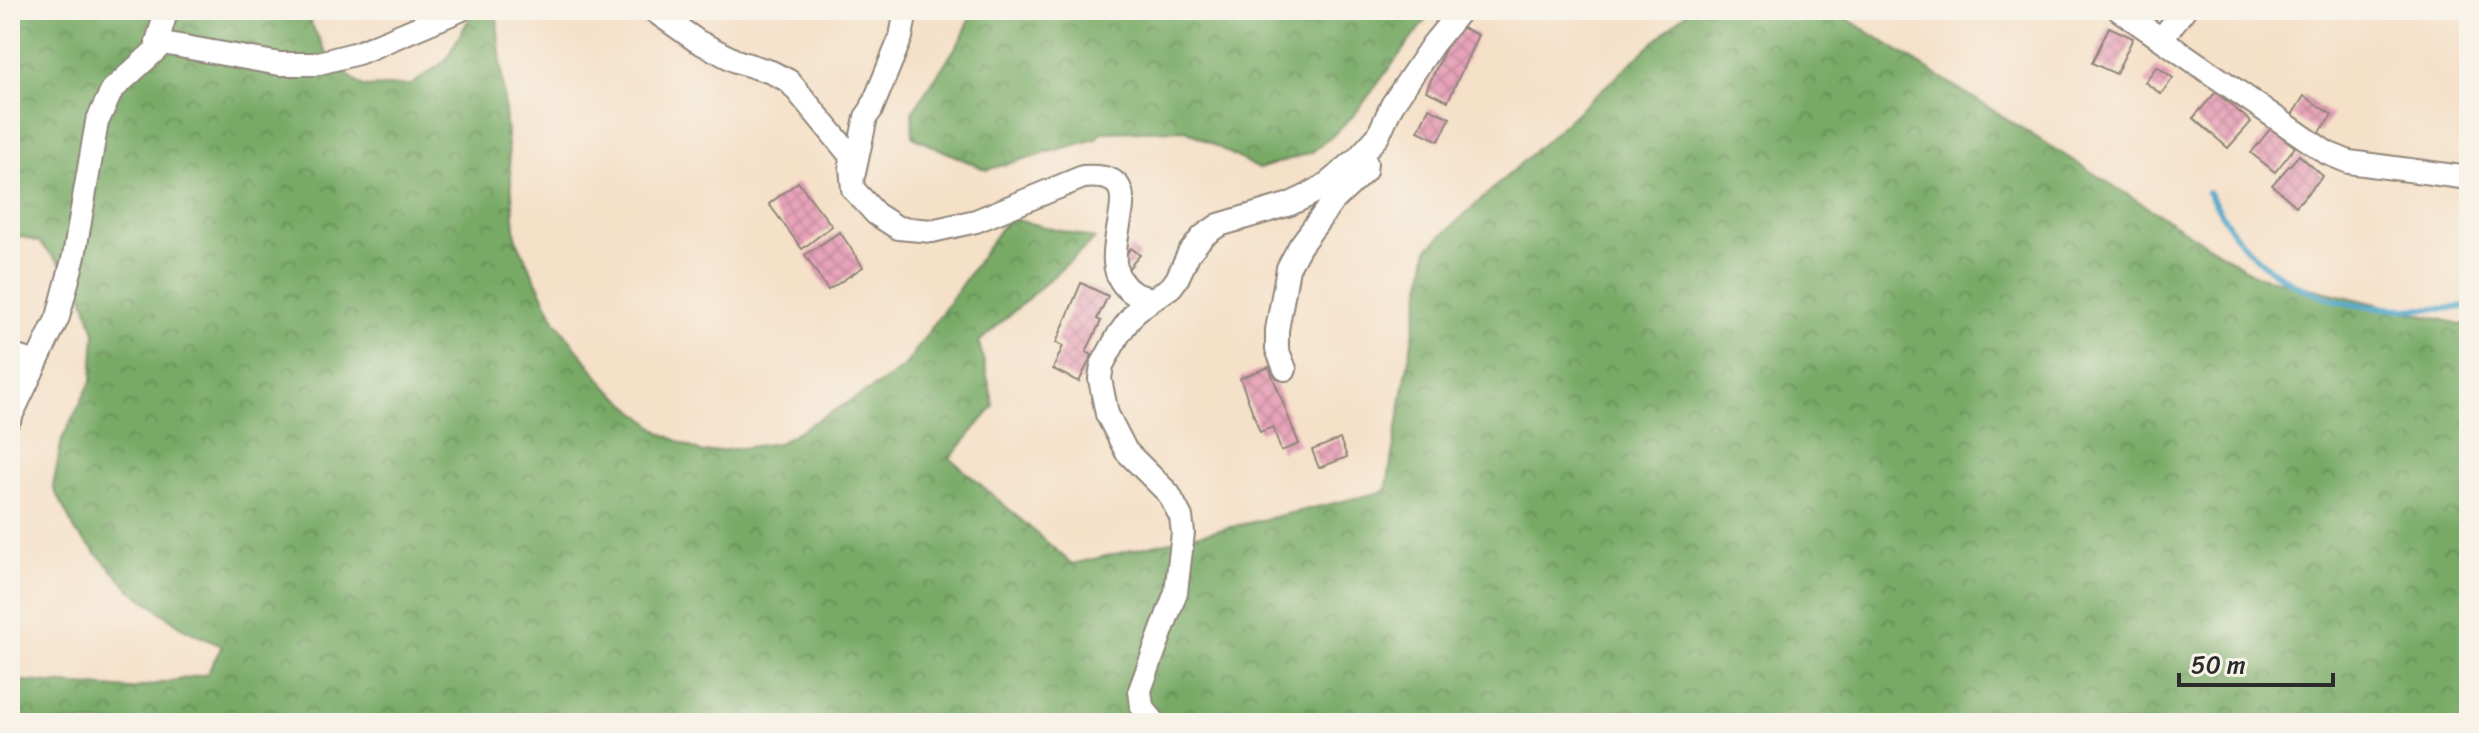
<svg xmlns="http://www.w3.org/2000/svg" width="2479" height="733" font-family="Sriracha,sans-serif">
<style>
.forest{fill:url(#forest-crowns);stroke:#526a48;stroke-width:2}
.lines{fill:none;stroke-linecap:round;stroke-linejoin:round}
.stream{stroke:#4da5ca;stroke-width:6}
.building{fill:url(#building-cross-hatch)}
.street-casing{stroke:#90867a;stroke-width:26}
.street{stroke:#fff;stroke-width:22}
</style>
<defs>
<pattern id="forest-crowns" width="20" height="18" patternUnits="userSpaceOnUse" patternTransform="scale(2)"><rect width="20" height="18" fill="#78aa66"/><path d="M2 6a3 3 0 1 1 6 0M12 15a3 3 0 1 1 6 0" fill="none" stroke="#638b54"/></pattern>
<pattern id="building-cross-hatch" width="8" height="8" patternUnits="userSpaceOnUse" patternTransform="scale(2)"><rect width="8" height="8" fill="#e7a3b9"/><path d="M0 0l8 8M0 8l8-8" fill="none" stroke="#c68c9f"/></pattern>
</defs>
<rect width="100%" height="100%" fill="#f7f3e8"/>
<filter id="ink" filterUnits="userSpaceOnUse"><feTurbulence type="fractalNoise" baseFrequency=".0125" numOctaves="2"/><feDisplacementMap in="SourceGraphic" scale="16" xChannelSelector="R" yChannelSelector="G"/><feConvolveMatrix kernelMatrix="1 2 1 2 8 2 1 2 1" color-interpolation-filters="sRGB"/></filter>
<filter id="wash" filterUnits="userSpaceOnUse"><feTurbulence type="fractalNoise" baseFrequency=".006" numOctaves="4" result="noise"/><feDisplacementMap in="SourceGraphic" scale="32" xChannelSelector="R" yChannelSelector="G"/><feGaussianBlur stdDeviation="1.8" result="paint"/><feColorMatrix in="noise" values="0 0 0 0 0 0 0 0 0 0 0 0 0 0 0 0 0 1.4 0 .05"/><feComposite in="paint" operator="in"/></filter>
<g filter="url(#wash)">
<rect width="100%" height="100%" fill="#f5e0c8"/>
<g class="forest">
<path d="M 10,10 L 304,10 L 330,60 L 363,87 L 411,85 L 445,61 L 474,10 L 485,10 L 497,18 L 516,239 L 555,320 L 606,386 L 661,433 L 703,453 L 778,443 L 871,389 L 904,367 L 1008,218 L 1095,239 L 979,342 L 994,406 L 950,458 L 1072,564 L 1386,491 L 1428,248 L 1689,10 L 1833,10 L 2256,275 L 2469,326 L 2469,723 L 10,723 L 10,680 L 131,689 L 207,674 L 222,646 L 184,629 L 131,590 L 76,532 L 53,487 L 62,439 L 92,380 L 95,332 L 78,282 L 39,242 L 10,233 Z"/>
<path d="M 973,10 L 1433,10 L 1355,114 L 1335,133 L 1312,152 L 1259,169 L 1186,130 L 1101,132 L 1096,139 L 986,170 L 913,137 L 912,112 L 962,38 Z"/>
</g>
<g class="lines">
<path class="stream" d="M 2208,192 C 2219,209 2229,229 2242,243 C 2302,311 2384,313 2469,307"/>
</g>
<g id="blocks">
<g class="building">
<path d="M 1456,25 L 1478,35 L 1448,101 L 1426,91 Z"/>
<path d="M 2109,27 L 2133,38 L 2116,74 L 2092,63 Z"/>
<path d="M 2157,66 L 2173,78 L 2161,94 L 2145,82 Z"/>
<path d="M 2216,92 L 2251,122 L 2228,148 L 2193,118 Z"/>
<path d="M 2304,96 L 2332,115 L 2319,133 L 2292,115 Z"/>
<path d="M 1429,108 L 1450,118 L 1439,141 L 1418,131 Z"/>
<path d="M 2271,128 L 2295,147 L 2275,172 L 2251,153 Z"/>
<path d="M 2299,155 L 2323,176 L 2296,206 L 2272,185 Z"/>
<path d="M 798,182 L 832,226 L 802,249 L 769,204 Z"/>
<path d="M 840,232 L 863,267 L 828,290 L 805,255 Z"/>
<path d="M 1131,248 L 1140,255 L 1128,269 L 1120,262 Z"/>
<path d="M 1081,283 L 1108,296 L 1097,319 L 1101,321 L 1086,352 L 1092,355 L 1079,382 L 1053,369 L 1063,346 L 1056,343 Z"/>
<path d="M 1269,367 L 1299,444 L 1281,451 L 1273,427 L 1260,432 L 1240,378 Z"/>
<path d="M 1340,439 L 1347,457 L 1319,468 L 1312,450 Z"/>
</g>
</g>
</g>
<g filter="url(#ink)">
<use href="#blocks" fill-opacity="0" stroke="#90867a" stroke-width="2"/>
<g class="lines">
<g class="street-casing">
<g id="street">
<path d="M 653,10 L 697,41 L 736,61 L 771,72 L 789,81 L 850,155 L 853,189 L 876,214 L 898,228 L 932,231 L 976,221 L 1083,177 C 1168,170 1080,259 1133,293 C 1138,296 1145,297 1151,299"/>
<path d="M 2119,10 L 2327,153 L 2349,162 L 2469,178"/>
<path d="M 2162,38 L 2184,10"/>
<path d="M 157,42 L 280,64 L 315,64 L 358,53 L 460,10"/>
<path d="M 854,173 L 866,117 L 871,110 L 901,37 L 906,10"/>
<path d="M 10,355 L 36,363"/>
<path d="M 1285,369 L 1277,349 L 1277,330 L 1288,268 L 1300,246 L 1333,201 L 1365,171 L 1366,163 L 1362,155"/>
<path d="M 10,418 L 58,317 L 74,256 L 97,122 L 112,90 L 157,49 L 157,42 L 164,19 L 159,10"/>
<path d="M 1155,723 L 1142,707 L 1140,690 L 1176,592 L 1183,533 L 1181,517 L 1169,494 L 1126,451 L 1107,414 L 1100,379 L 1102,365 L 1119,334 L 1136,311 L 1171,287 L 1177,279 L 1189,253 L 1203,236 L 1219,225 L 1290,204 L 1307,196 L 1327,184 L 1357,159 L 1378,136 L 1392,105 L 1433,44 L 1461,10"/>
</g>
</g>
<use href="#street" class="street"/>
</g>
</g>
<rect width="2479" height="733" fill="none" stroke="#f7f3e8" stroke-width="40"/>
<path d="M2179 673v12h154v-12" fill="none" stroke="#2b2b2b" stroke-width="4"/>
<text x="2191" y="673" font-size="24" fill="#2b2b2b" stroke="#f7f3e8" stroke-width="6" paint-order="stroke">50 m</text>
</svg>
